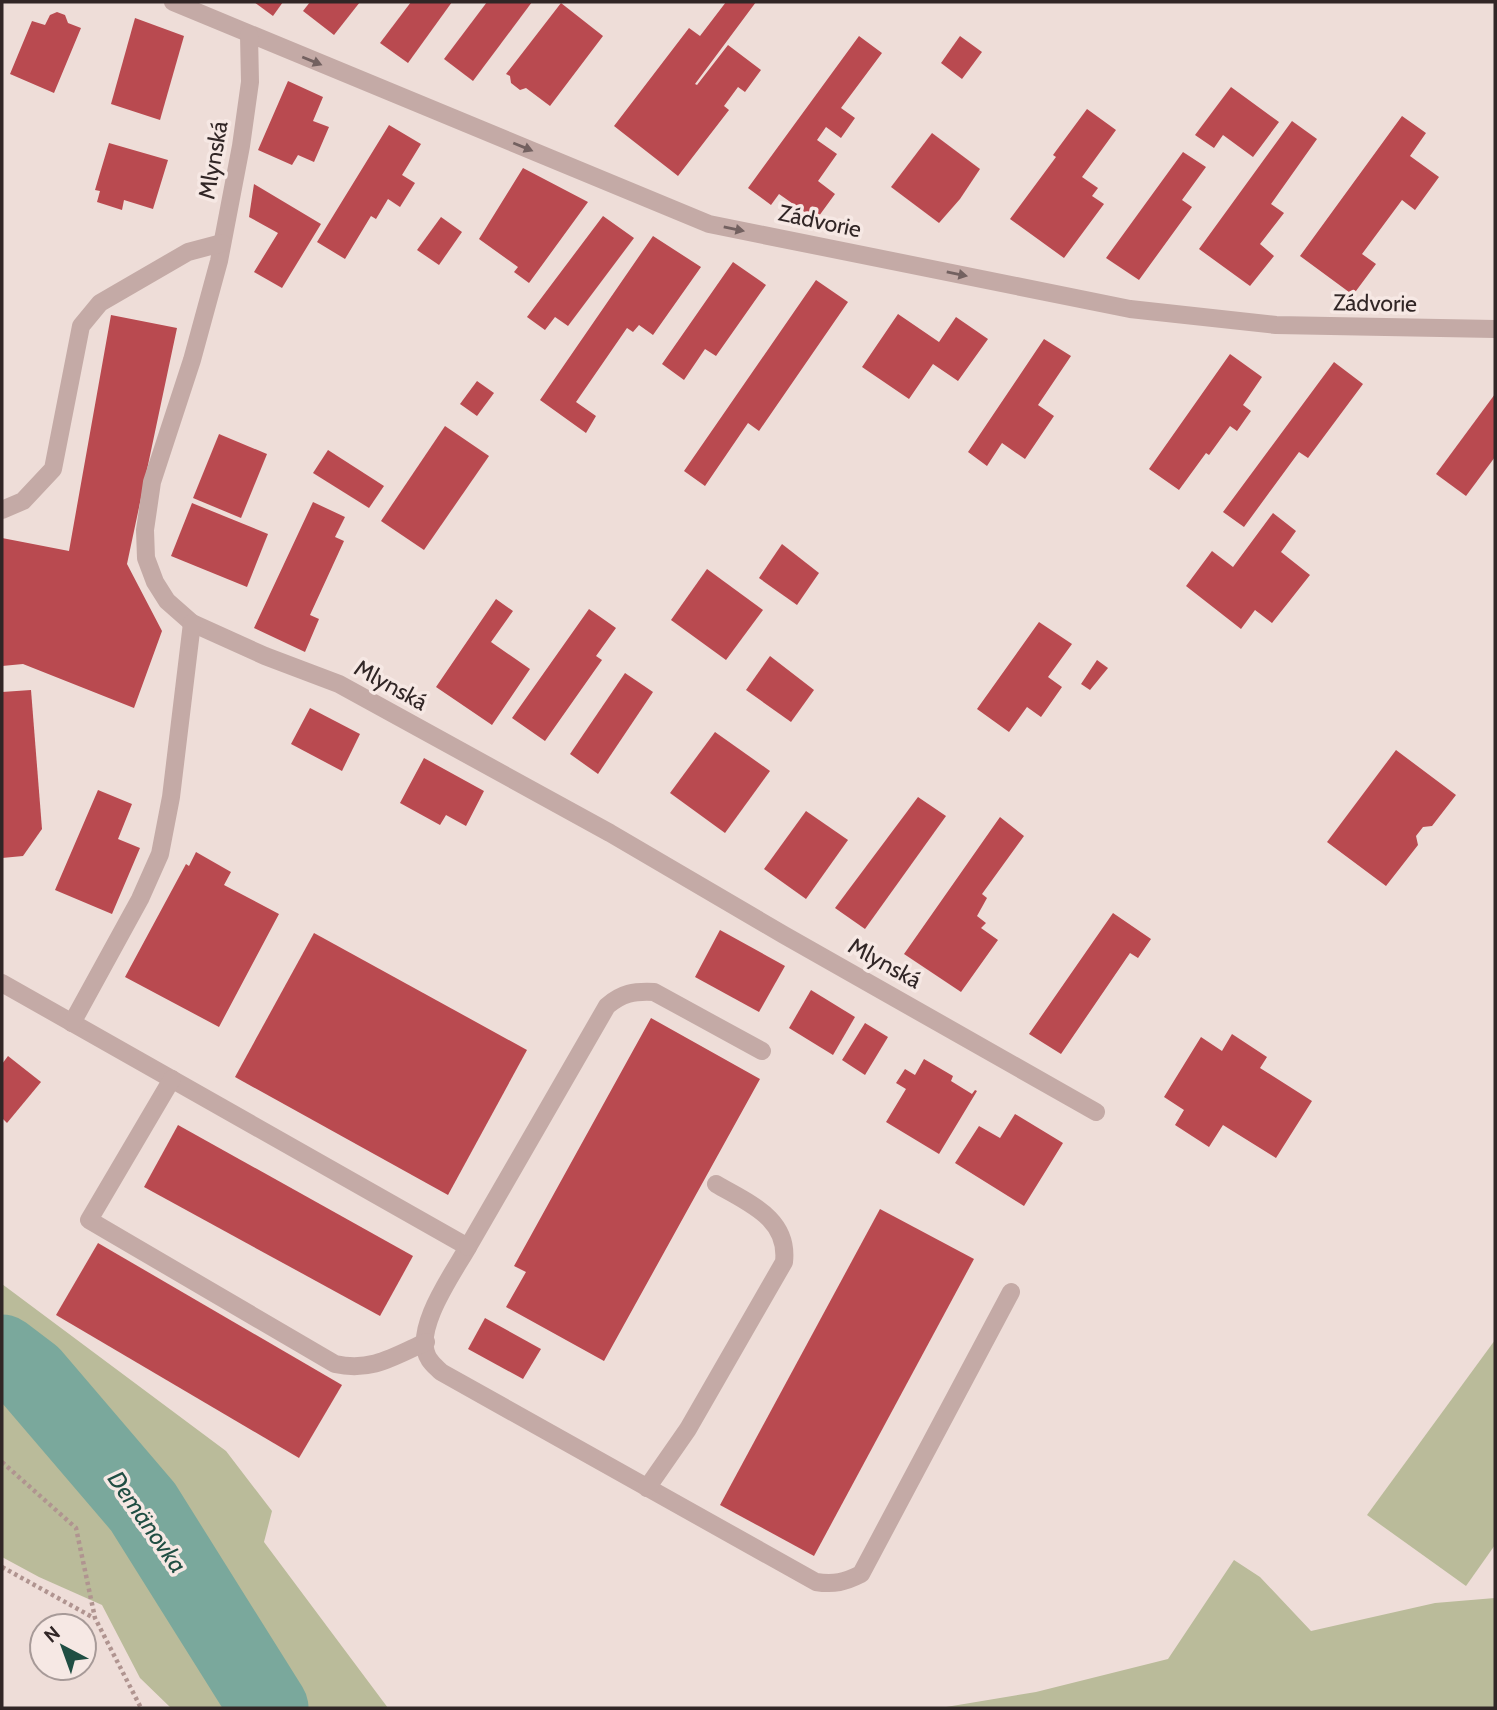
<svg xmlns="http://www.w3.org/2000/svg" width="1497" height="1710" font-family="Cabin,sans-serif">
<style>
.green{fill:#babb9a}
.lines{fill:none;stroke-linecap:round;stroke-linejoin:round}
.river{stroke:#7aa89c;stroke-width:79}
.building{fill:#b94a50}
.path{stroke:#b09490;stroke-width:4.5;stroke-dasharray:3.5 3.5;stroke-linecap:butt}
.minor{stroke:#c4aaa6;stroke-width:18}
.oneway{fill:#736160}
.labels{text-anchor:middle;stroke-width:7;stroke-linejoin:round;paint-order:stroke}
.street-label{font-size:23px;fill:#312626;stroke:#f6e8e4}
.water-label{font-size:24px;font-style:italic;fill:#204e43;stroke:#f6e8e4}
</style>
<rect width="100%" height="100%" fill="#eeddd8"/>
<g class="green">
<path d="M 2,1284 L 226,1451 L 272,1511 L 264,1542 L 388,1708 L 171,1708 L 140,1678 L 102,1605 L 39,1577 L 2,1557 Z"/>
<path d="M 1495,1340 L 1495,1545 L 1466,1586 L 1367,1515 Z"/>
<path d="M 1234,1560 L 1260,1577 L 1311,1631 L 1435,1603 L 1495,1598 L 1495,1708 L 940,1708 L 1036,1692 L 1168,1659 Z"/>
</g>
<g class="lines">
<path class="river" d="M 2,1354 L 31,1376 L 143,1507 L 269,1708"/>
</g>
<g class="building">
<path d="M 254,2 L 283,2 L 273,16 Z"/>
<path d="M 310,2 L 360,2 L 334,35 L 303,11 Z"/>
<path d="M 411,2 L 452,2 L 408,63 L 380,43 Z"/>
<path d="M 487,2 L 532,2 L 473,81 L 444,59 Z"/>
<path d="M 726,2 L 756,2 L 695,84 L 697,85 L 728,45 L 761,70 L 745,92 L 738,87 L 724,106 L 729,110 L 678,176 L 614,126 L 689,28 L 700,36 Z"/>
<path d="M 561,3 L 603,36 L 550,106 L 526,88 L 520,90 L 511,83 L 510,76 L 506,74 Z"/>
<path d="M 57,12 L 65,15 L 68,23 L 81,28 L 54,93 L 10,74 L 32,21 L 45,25 L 50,15 Z"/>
<path d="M 135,18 L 184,36 L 160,120 L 111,104 Z"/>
<path d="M 859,36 L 882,53 L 841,108 L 855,118 L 841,138 L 826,127 L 817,140 L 837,154 L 818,181 L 835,194 L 816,220 L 779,194 L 771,205 L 748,188 Z"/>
<path d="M 960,36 L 982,52 L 962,79 L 941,63 Z"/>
<path d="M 288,81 L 323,97 L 313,121 L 329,127 L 314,162 L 298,155 L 292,165 L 258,150 Z"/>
<path d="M 1231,87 L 1279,122 L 1253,157 L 1223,135 L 1214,148 L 1195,135 Z"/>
<path d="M 1087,109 L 1116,130 L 1082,177 L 1098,188 L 1092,196 L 1104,204 L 1064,258 L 1010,219 L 1056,157 L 1053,155 Z"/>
<path d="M 1402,116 L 1426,133 L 1410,156 L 1439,177 L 1415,210 L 1402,200 L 1362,254 L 1376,264 L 1353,295 L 1300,256 Z"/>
<path d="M 1292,121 L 1317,139 L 1271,204 L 1284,213 L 1260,244 L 1274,256 L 1250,286 L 1199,249 Z"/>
<path d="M 389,125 L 421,144 L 402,175 L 415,183 L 400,207 L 388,199 L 376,219 L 371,216 L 345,259 L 317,242 Z"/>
<path d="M 932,133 L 980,169 L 960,199 L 939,223 L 891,187 Z"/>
<path d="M 109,143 L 168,160 L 153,209 L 124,200 L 122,210 L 97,202 L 100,191 L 95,190 Z"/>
<path d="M 1183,152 L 1206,167 L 1182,200 L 1192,207 L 1139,280 L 1106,258 Z"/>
<path d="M 523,168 L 588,202 L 529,283 L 514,272 L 518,267 L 479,239 Z"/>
<path d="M 254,184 L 321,224 L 282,288 L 254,272 L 278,233 L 249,217 Z"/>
<path d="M 603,216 L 634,238 L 568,326 L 555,317 L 545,330 L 527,317 Z"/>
<path d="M 441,217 L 462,232 L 439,265 L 417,250 Z"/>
<path d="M 653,236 L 701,267 L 653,335 L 639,325 L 633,332 L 627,328 L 576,402 L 596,416 L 586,433 L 540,400 Z"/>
<path d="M 733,262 L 766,285 L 716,356 L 705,349 L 684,380 L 662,364 Z"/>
<path d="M 816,280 L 848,302 L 759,431 L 748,423 L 705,486 L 684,471 Z"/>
<path d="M 898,314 L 939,342 L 956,317 L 988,339 L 958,381 L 933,364 L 909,399 L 862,367 Z"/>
<path d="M 111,315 L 177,328 L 127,564 L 162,631 L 134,708 L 23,664 L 2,666 L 2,538 L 69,551 Z"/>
<path d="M 1044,339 L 1071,356 L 1038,405 L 1054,416 L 1025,459 L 1002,443 L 987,466 L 968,452 Z"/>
<path d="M 1230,354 L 1262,377 L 1243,405 L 1251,411 L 1237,431 L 1230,426 L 1209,455 L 1206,453 L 1179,490 L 1149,469 Z"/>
<path d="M 1334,362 L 1363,384 L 1308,458 L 1299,452 L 1244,527 L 1223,512 Z"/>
<path d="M 477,381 L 494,393 L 477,416 L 460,404 Z"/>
<path d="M 1495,394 L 1495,457 L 1466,496 L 1436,474 Z"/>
<path d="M 445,426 L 489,456 L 424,550 L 381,521 Z"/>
<path d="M 219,434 L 267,454 L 241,518 L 193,498 Z"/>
<path d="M 328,450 L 384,486 L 369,508 L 313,473 Z"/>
<path d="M 313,502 L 345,517 L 335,537 L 344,541 L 310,615 L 319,619 L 305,652 L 254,628 Z"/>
<path d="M 192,503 L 268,534 L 247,587 L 171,556 Z"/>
<path d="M 1273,513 L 1296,531 L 1281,552 L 1310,575 L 1272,623 L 1255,610 L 1241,629 L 1186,586 L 1212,551 L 1233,567 Z"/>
<path d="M 782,544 L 819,573 L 797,605 L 759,578 Z"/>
<path d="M 707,569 L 763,610 L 726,660 L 671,620 Z"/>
<path d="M 496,599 L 513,611 L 491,642 L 530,669 L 492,725 L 436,687 Z"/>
<path d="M 589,609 L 616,628 L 596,656 L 602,660 L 545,741 L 512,718 Z"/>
<path d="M 1039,622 L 1072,644 L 1048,677 L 1062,687 L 1041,717 L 1027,707 L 1009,732 L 977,709 Z"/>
<path d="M 770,656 L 814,690 L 791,722 L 746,690 Z"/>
<path d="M 1097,660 L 1108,668 L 1090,690 L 1081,684 Z"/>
<path d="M 625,673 L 653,692 L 598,774 L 570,754 Z"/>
<path d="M 31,690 L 42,829 L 23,856 L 2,858 L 2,692 Z"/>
<path d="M 310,708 L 360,734 L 342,771 L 291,744 Z"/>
<path d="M 715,732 L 770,771 L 725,833 L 670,793 Z"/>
<path d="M 1396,750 L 1456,795 L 1432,826 L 1423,827 L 1416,836 L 1418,845 L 1386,886 L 1327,842 Z"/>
<path d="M 424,758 L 484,791 L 466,826 L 446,815 L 440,825 L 400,803 Z"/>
<path d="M 98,790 L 132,804 L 118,839 L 140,848 L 112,914 L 55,890 Z"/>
<path d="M 918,797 L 946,816 L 865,929 L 835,908 Z"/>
<path d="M 806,811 L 848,840 L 806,899 L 764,869 Z"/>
<path d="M 1000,817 L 1024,836 L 982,894 L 987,898 L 977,916 L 986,923 L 981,928 L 998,940 L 961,992 L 904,954 Z"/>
<path d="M 196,852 L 231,872 L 224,885 L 279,914 L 219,1027 L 125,977 L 186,864 L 189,866 Z"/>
<path d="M 1113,913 L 1151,939 L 1138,958 L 1130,953 L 1061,1054 L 1029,1034 Z"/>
<path d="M 720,930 L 785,966 L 759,1012 L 695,977 Z"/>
<path d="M 314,933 L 527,1050 L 448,1195 L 235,1077 Z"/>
<path d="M 811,990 L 855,1017 L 833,1055 L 789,1028 Z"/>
<path d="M 651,1018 L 760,1079 L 604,1361 L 506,1307 L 526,1272 L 514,1266 Z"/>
<path d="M 865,1023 L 888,1037 L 865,1075 L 842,1060 Z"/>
<path d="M 1232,1034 L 1267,1057 L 1260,1068 L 1312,1101 L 1276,1158 L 1223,1125 L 1209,1147 L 1175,1125 L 1184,1110 L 1164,1097 L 1201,1037 L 1222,1051 Z"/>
<path d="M 8,1056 L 41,1082 L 7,1123 L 2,1118 L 2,1064 Z"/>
<path d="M 924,1059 L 953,1076 L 951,1081 L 972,1094 L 975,1090 L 977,1091 L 939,1154 L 886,1122 L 906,1089 L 896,1083 L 905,1069 L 915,1075 Z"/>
<path d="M 1015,1114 L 1063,1143 L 1024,1206 L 955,1163 L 979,1126 L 1000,1138 Z"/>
<path d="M 178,1125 L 413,1256 L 380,1316 L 144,1187 Z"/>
<path d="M 880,1209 L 974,1259 L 814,1556 L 720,1505 Z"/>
<path d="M 98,1243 L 342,1385 L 299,1458 L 56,1315 Z"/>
<path d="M 485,1318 L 541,1349 L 523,1379 L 468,1349 Z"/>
</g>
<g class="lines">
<g class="path">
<path d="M 2,1462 L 76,1528 L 95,1618 L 141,1708"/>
<path d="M 2,1567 L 94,1618"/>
</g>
<g class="minor">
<path d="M 173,2 L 709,224 L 1130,309 L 1276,325 L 1495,329"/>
<path d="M 249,35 L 250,82 L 241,146 L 219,261 L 192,360 L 152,482 L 145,530 L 146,558 L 155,582 L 167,601 L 192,623 L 265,656 L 339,684 L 610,833 L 784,935 L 1096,1112"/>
<path d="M 2,510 L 23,501 L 53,469 L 81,326 L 100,303 L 188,252 L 222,243"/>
<path d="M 2,983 L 468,1247 C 454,1272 411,1331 429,1359 C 432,1364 437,1368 441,1372 L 816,1582 C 834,1585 845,1582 861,1574 L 1011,1292"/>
<path d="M 72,1023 L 140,899 L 160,854 L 171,797 L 192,623"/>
<path d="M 172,1079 L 89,1220 L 335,1364 C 371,1372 393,1357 426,1342"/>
<path d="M 468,1247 L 607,1006 C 622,993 634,991 654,992 L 762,1051"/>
<path d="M 647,1488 L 688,1429 L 784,1262 C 789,1218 748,1203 716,1184"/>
</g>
</g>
<defs><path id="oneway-solid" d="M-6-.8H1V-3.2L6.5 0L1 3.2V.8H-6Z" transform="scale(1.75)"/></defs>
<g class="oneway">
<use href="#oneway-solid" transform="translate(312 61) rotate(22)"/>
<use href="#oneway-solid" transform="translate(523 147) rotate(22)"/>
<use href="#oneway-solid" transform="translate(734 229) rotate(12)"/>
<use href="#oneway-solid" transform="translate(957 274) rotate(12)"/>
</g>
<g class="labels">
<g class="street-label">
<text transform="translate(213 160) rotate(-80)" y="8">Mlynská</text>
<text transform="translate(820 221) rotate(12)" y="8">Zádvorie</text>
<text transform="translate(1375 303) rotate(1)" y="8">Zádvorie</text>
<text transform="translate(391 685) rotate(29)" y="8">Mlynská</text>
<text transform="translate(885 963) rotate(29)" y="8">Mlynská</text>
</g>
<g class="water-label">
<text transform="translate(147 1522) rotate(55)" y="8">Demänovka</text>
</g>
</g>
<rect width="1497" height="1710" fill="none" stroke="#312626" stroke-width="7"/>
<g transform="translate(63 1647) rotate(319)"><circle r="33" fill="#f6e8e4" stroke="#a79a98" stroke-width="2"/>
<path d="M0-5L12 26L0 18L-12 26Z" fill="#204e43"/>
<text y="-10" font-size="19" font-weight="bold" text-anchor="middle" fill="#312626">N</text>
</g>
</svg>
